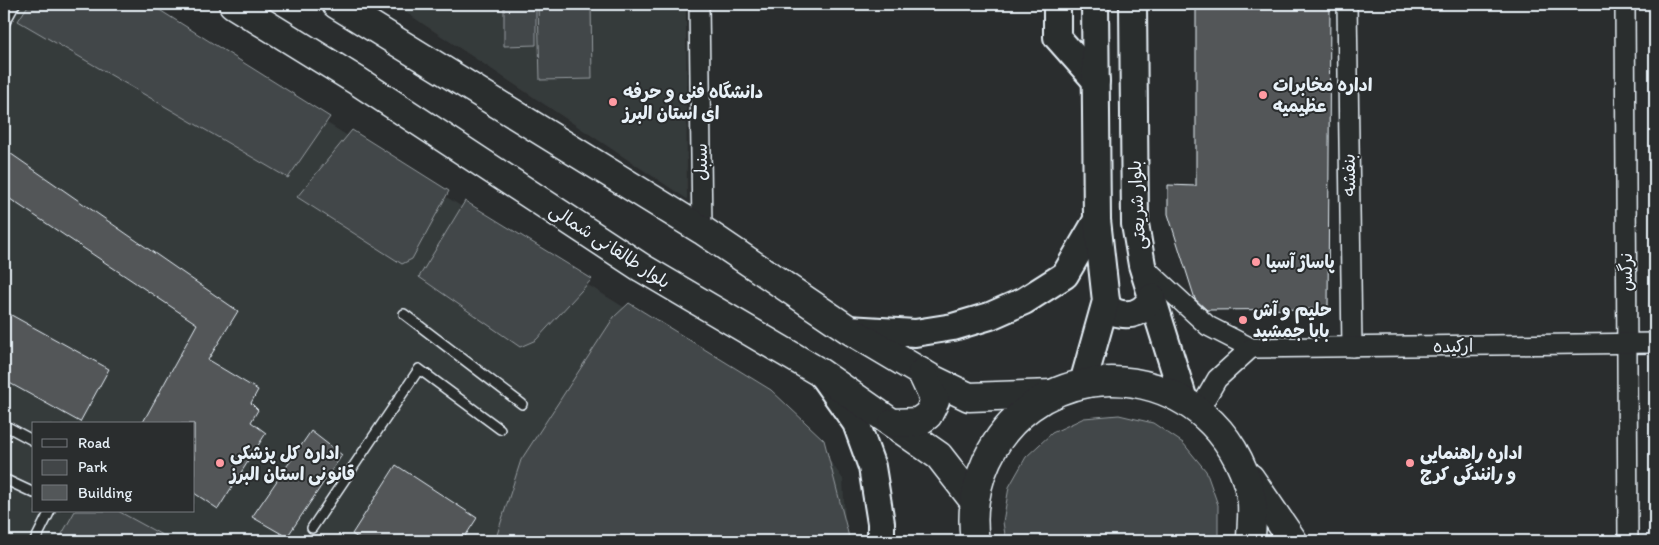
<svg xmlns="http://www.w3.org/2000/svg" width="1659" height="545" font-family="Itim,'Playpen Sans Arabic',sans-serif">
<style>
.built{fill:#363a3b;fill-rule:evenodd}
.green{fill:#424648;stroke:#959ca0}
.building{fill:#535759;stroke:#e8f1f8}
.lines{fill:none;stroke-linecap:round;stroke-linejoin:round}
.service-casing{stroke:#e8f1f8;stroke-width:12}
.minor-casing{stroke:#e8f1f8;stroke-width:22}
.secondary-casing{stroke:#e8f1f8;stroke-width:30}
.primary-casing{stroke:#e8f1f8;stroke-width:31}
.service{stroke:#2a2d2e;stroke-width:9}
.minor{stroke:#2a2d2e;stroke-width:19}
.secondary{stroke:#2a2d2e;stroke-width:26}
.primary{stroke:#2a2d2e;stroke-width:28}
.poi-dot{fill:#ff9aa2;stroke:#2a2d2e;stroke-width:2}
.labels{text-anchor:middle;stroke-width:4;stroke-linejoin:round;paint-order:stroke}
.poi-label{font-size:18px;font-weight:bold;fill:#e8f1f8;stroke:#2a2d2e;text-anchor:start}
.street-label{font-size:18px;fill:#e8f1f8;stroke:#2a2d2e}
</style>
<rect width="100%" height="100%" fill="#2a2d2e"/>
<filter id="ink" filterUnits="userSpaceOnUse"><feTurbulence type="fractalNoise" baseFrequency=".02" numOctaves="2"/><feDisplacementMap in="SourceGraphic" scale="10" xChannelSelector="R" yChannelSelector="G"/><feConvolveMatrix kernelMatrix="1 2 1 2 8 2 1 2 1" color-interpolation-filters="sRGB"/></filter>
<g filter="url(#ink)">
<g class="built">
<path d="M 4,4 L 135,4 L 796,414 L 843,479 L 846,541 L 4,541 ZM 34,424 L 194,424 L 194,511 L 34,511 Z"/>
<path d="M 393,4 L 686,4 L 687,199 Z"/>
</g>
<g class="green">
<path d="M 29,4 L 150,4 L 330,117 L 288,178 L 18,21 Z"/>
<path d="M 504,4 L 536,4 L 536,45 L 504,46 Z"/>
<path d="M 538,4 L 591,4 L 592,79 L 540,80 Z"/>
<path d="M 352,130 L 449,191 L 412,259 L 402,264 L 297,197 Z"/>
<path d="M 465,201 L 592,279 L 536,340 L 520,347 L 419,277 Z"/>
<path d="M 629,303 L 771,390 L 824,440 L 850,541 L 495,541 L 521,460 L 614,317 Z"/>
<path d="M 1119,415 L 1153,423 L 1183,443 L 1206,471 L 1218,505 L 1218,541 L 1006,541 L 1003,522 L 1009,487 L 1026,457 L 1052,433 L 1084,418 Z"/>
<path d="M 75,511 L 118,511 L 173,541 L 58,541 Z"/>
</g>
<g class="building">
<path d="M 1196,4 L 1330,4 L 1328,309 L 1207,310 L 1195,299 L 1168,214 L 1168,185 L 1196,186 Z"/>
<path d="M 4,149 L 238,311 L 208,360 L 258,390 L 251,403 L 258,410 L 251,422 L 266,433 L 218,509 L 194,493 L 194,424 L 142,424 L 197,324 L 4,195 Z"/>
<path d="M 4,311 L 109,369 L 80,422 L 4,380 Z"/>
<path d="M 311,431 L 342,455 L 287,537 L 252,517 Z"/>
<path d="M 396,465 L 477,518 L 462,541 L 362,541 L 352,534 Z"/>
</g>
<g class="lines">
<g class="service-casing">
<g id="service">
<path d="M 4,24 L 15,4"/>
<path d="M 404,314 L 522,404"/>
<path d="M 4,425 L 34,441"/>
<path d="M 4,479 L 34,493"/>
<path d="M 312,528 L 419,369 L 500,429"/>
<path d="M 35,541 L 50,511"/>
</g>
</g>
<g class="minor-casing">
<g id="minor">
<path d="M 699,4 L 702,230"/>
<path d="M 1347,4 L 1352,347"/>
<path d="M 1625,4 L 1628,541"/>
<path d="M 1143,266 L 1208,326 L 1251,348 L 1655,343"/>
<path d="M 1199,410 L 1217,379 L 1251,348"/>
</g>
</g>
<g class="secondary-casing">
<g id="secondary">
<path d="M 1057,4 L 1057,37 L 1096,81"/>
<path d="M 1133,4 L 1135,224 L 1142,265 L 1184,400"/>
<path d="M 1106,301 C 1109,316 1131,317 1141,310 C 1146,307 1149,302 1152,297"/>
<path d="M 848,329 L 915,333 L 953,327 L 990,316 L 1024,301 L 1065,275 L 1097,220"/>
<path d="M 824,378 L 856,423 L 872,467 L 881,523 L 881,541"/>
<path d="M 1083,383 L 1106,301 L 1097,220 L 1095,4"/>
</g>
</g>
<g class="primary-casing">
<g id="primary">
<path d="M 233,4 L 359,82 L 642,268 L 819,372 L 939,456 L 974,501"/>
<path d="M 336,4 L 702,230 L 848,329 L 934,380 L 969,397 L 1053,394"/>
<path d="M 893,423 L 918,422 L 928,415 L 935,401 L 922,373"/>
<path d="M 1250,478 L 1293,541"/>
<path d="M 975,541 C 971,513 975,486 987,460 C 1029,371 1144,355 1212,423 C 1233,444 1248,474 1252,503 C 1253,516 1251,529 1251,541"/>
</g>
</g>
<use href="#service" class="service"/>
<use href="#minor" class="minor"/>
<use href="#secondary" class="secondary"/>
<use href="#primary" class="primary"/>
</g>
</g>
<g class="poi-dot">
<circle cx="1263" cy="95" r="5"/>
<circle cx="613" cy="102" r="5"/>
<circle cx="1256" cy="262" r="5"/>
<circle cx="1243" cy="320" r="5"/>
<circle cx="220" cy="463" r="5"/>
<circle cx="1410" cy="463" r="5"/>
</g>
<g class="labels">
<g class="poi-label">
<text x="1273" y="91">اداره مخابرات<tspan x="1273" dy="21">عظیمیه</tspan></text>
<text x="623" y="98">دانشگاه فنی و حرفه<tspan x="623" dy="21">ای استان البرز</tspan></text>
<text x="1266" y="268">پاساژ آسیا</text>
<text x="1253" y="316">حلیم و آش<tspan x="1253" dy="21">بابا جمشید</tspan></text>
<text x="230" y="459">اداره کل پزشکی<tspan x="230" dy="21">قانونی استان البرز</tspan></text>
<text x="1420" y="459">اداره راهنمایی<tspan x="1420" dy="21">و رانندگی کرج</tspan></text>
</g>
<g class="street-label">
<text transform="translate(701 162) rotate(-91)" y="6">سنبل</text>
<text transform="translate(1349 175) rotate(-91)" y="6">بنفشه</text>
<text transform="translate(1137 205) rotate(-93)" y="6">بلوار شریعتی</text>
<text transform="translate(610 246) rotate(33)" y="6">بلوار طالقانی شمالی</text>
<text transform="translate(1626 272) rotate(-90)" y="6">نرگس</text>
<text transform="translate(1453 346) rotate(-1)" y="6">ارکیده</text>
</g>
</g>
<rect width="1659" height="545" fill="none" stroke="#2a2d2e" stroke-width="20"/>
<rect x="10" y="10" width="1639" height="525" fill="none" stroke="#e8f1f8" stroke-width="2" filter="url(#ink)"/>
<rect x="32" y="422" width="162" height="90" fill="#2a2d2e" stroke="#767b7f"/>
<rect x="42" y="439" width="25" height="8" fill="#2a2d2e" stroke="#767b7f"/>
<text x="78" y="448" font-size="15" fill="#e8f1f8">Road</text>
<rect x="42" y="460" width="25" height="15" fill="#424648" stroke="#767b7f"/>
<text x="78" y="472" font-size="15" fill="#e8f1f8">Park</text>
<rect x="42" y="485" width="25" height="15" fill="#535759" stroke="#767b7f"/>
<text x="78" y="498" font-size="15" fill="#e8f1f8">Building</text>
</svg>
